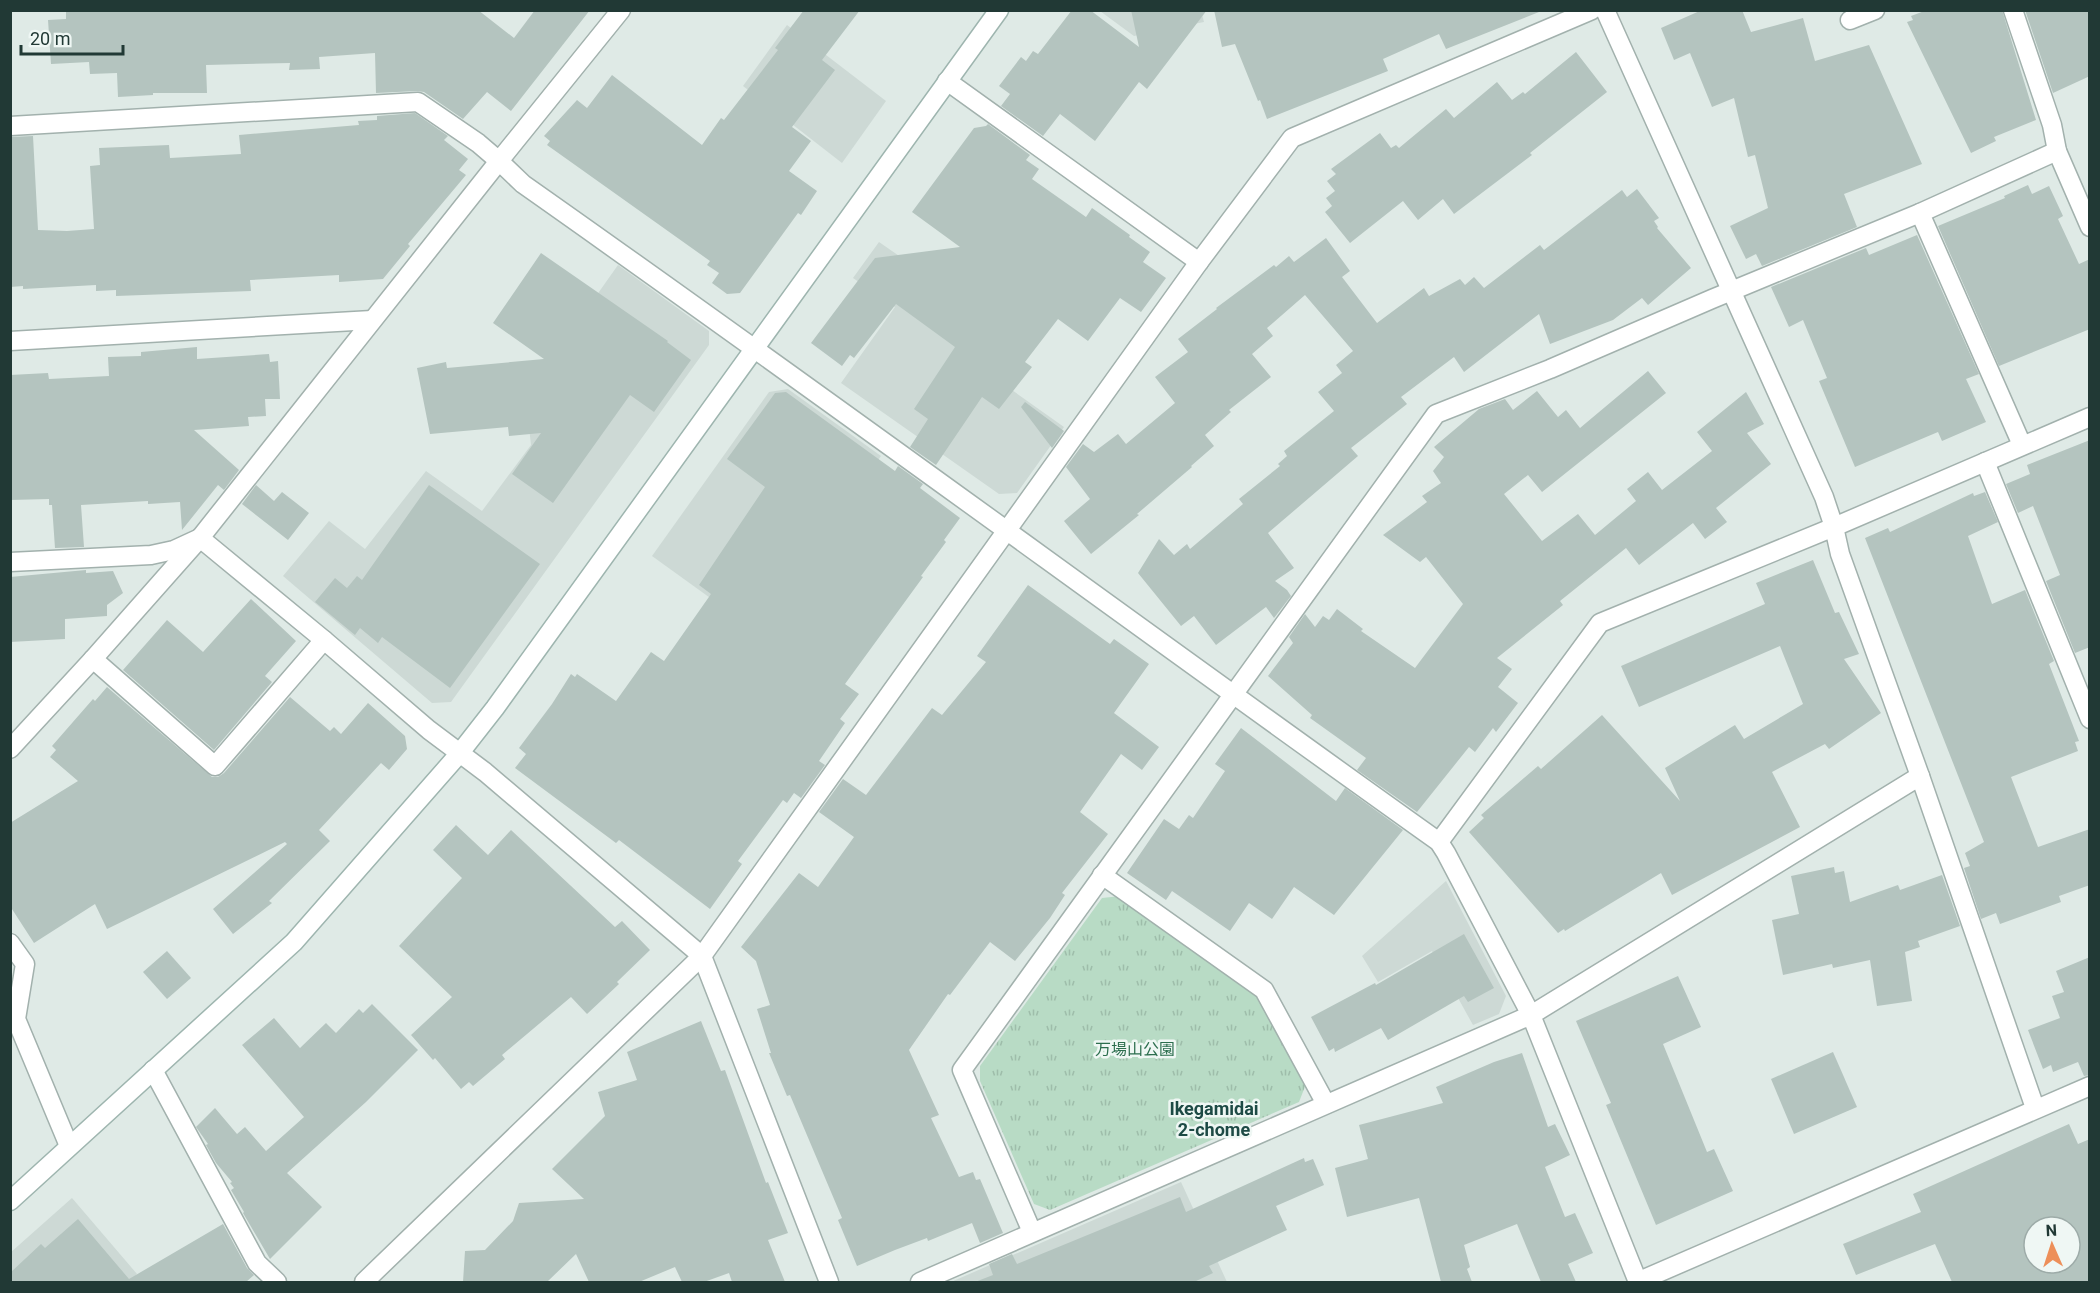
<svg xmlns="http://www.w3.org/2000/svg" width="2100" height="1293" font-family="Roboto,'Noto Sans JP',sans-serif">
<style>
.built{fill:#cdd9d5}
.park{fill:url(#park-tufts)}
.building{fill:#b4c4bf;fill-rule:evenodd}
.lines{fill:none;stroke-linecap:round;stroke-linejoin:round}
.street-casing{stroke:#a2b1ad;stroke-width:21}
.secondary-casing{stroke:#9eb5af;stroke-width:21}
.street{stroke:#fff;stroke-width:18}
.secondary{stroke:#fff;stroke-width:18}
.labels{text-anchor:middle;stroke-width:5;stroke-linejoin:round;paint-order:stroke}
.park-label{font-size:16px;fill:#2c6e4e;stroke:#eff7f4}
.neighbourhood-label{font-size:18px;font-weight:bold;fill:#1d4a45;stroke:#eff7f4}
</style>
<defs>
<pattern id="park-tufts" width="24" height="20" patternUnits="userSpaceOnUse" patternTransform="scale(1.5)"><rect width="24" height="20" fill="#b8dbc5"/><path d="M3 7l-1-3M5 7V3M7 7l1-3M15 17l-1-3M17 17v-4M19 17l1-3" fill="none" stroke="#9ebdaa"/></pattern>
</defs>
<rect width="100%" height="100%" fill="#dfeae6"/>
<g class="built">
<path d="M 1100,11 L 1201,11 L 1204,22 L 1134,36 Z"/>
<path d="M 787,25 L 886,101 L 842,163 L 743,86 Z"/>
<path d="M 879,242 L 983,314 L 957,351 L 1064,427 L 1017,493 L 999,494 L 841,383 L 895,307 L 853,278 Z"/>
<path d="M 618,265 L 709,331 L 709,345 L 451,702 L 432,703 L 283,576 L 329,521 L 365,549 L 426,471 L 482,511 L 531,445 L 522,364 L 553,357 Z"/>
<path d="M 788,389 L 881,456 L 756,631 L 652,556 L 769,392 Z"/>
<path d="M 1446,881 L 1506,996 L 1499,1014 L 1473,1025 L 1432,951 L 1378,982 L 1362,956 Z"/>
<path d="M 1181,1182 L 1227,1282 L 951,1282 Z"/>
<path d="M 72,1198 L 137,1274 L 128,1282 L 77,1282 L 73,1278 L 68,1282 L 11,1282 L 10,1253 Z"/>
</g>
<path class="park" d="M 1121,896 L 1256,994 L 1306,1084 L 1299,1102 L 1050,1210 L 1034,1204 L 980,1081 L 980,1066 L 1102,898 Z"/>
<g class="building">
<path d="M 66,10 L 478,10 L 514,38 L 535,10 L 590,10 L 511,111 L 487,92 L 463,119 L 424,92 L 417,91 L 376,93 L 375,53 L 319,57 L 320,69 L 289,70 L 290,63 L 206,65 L 207,93 L 153,93 L 153,95 L 118,97 L 117,73 L 90,74 L 89,62 L 51,64 L 48,20 L 66,19 Z"/>
<path d="M 804,10 L 860,10 L 822,60 L 835,70 L 792,127 L 811,141 L 789,171 L 817,191 L 801,215 L 798,213 L 740,293 L 727,294 L 712,283 L 719,273 L 707,265 L 710,261 L 547,145 L 550,141 L 544,136 L 577,100 L 587,108 L 612,75 L 702,145 L 721,118 L 724,120 L 778,50 L 775,48 Z"/>
<path d="M 1072,10 L 1090,10 L 1139,47 L 1131,10 L 1207,10 L 1147,89 L 1139,82 L 1095,141 L 1060,114 L 1043,136 L 1001,106 L 1010,94 L 999,86 L 1021,57 L 1026,61 L 1033,51 L 1038,54 Z"/>
<path d="M 1214,10 L 1538,10 L 1539,12 L 1446,49 L 1439,34 L 1383,59 L 1388,71 L 1267,119 L 1260,100 L 1258,101 L 1235,44 L 1222,47 Z"/>
<path d="M 1702,10 L 1742,10 L 1751,32 L 1803,18 L 1815,61 L 1869,45 L 1922,164 L 1844,194 L 1857,227 L 1762,266 L 1756,254 L 1746,259 L 1730,226 L 1768,208 L 1755,155 L 1748,157 L 1734,98 L 1712,107 L 1690,53 L 1674,60 L 1661,28 Z"/>
<path d="M 1927,10 L 2002,10 L 2036,120 L 1994,137 L 1996,141 L 1971,153 L 1907,22 L 1913,20 L 1911,16 Z"/>
<path d="M 2025,10 L 2090,10 L 2090,76 L 2053,93 Z"/>
<path d="M 1576,52 L 1607,92 L 1530,153 L 1532,155 L 1454,214 L 1443,199 L 1418,220 L 1403,201 L 1350,243 L 1325,212 L 1332,206 L 1326,198 L 1335,191 L 1327,181 L 1336,174 L 1331,169 L 1380,133 L 1391,148 L 1396,145 L 1399,148 L 1446,109 L 1454,118 L 1497,82 L 1512,100 L 1523,92 L 1525,94 Z"/>
<path d="M 415,113 L 448,136 L 444,140 L 468,159 L 459,170 L 466,175 L 408,244 L 410,246 L 383,279 L 339,282 L 339,275 L 250,280 L 251,291 L 116,296 L 116,290 L 96,291 L 96,285 L 23,289 L 23,286 L 10,287 L 10,137 L 33,136 L 38,230 L 67,231 L 94,229 L 90,166 L 100,165 L 99,148 L 169,145 L 170,158 L 241,154 L 239,135 L 359,125 L 358,121 L 377,120 L 377,116 Z"/>
<path d="M 988,124 L 1030,155 L 1026,160 L 1039,169 L 1032,179 L 1086,217 L 1092,208 L 1130,235 L 1129,237 L 1150,252 L 1143,262 L 1166,278 L 1141,312 L 1120,298 L 1088,341 L 1058,319 L 1025,362 L 1032,367 L 999,409 L 982,397 L 936,465 L 910,447 L 928,419 L 914,409 L 955,347 L 896,304 L 854,358 L 850,355 L 842,366 L 811,343 L 875,258 L 960,247 L 912,212 L 974,128 L 986,126 Z"/>
<path d="M 2028,185 L 2032,194 L 2049,186 L 2063,216 L 2058,219 L 2079,264 L 2090,259 L 2090,329 L 1999,366 L 1938,226 L 2005,198 L 2004,196 Z"/>
<path d="M 1637,189 L 1659,218 L 1654,221 L 1658,227 L 1657,228 L 1691,268 L 1648,305 L 1642,298 L 1613,320 L 1550,344 L 1539,314 L 1464,372 L 1454,357 L 1401,397 L 1407,404 L 1351,448 L 1358,456 L 1268,533 L 1294,568 L 1275,581 L 1287,590 L 1291,596 L 1274,618 L 1266,607 L 1216,645 L 1194,616 L 1181,626 L 1138,573 L 1159,539 L 1174,555 L 1187,544 L 1190,549 L 1243,504 L 1239,499 L 1280,466 L 1278,464 L 1287,456 L 1284,451 L 1334,411 L 1318,392 L 1342,373 L 1336,365 L 1353,351 L 1305,295 L 1267,328 L 1273,336 L 1252,354 L 1271,377 L 1229,410 L 1231,412 L 1205,435 L 1214,446 L 1191,466 L 1192,467 L 1137,514 L 1139,515 L 1091,554 L 1064,521 L 1090,499 L 1066,467 L 1083,444 L 1094,452 L 1118,434 L 1126,444 L 1175,403 L 1155,377 L 1188,352 L 1178,339 L 1217,309 L 1216,308 L 1274,265 L 1276,267 L 1289,256 L 1294,262 L 1326,238 L 1350,271 L 1342,277 L 1377,323 L 1424,288 L 1429,296 L 1460,279 L 1465,285 L 1474,277 L 1484,288 L 1540,245 L 1544,250 L 1622,190 L 1627,197 Z"/>
<path d="M 1917,235 L 1979,374 L 1966,379 L 1986,422 L 1942,441 L 1938,432 L 1855,467 L 1819,381 L 1827,378 L 1803,320 L 1789,327 L 1771,287 L 1866,248 L 1869,255 Z"/>
<path d="M 541,253 L 668,341 L 667,342 L 691,360 L 654,412 L 630,395 L 553,503 L 512,474 L 541,433 L 509,436 L 508,427 L 430,434 L 417,368 L 446,362 L 447,368 L 544,359 L 493,323 Z"/>
<path d="M 197,347 L 197,359 L 269,354 L 270,362 L 278,361 L 280,399 L 265,399 L 266,416 L 248,417 L 249,426 L 194,430 L 239,470 L 224,490 L 218,485 L 182,530 L 180,502 L 148,504 L 148,501 L 81,505 L 84,547 L 55,548 L 52,505 L 49,505 L 49,499 L 10,500 L 10,375 L 48,373 L 49,379 L 109,376 L 108,357 L 141,356 L 141,352 Z"/>
<path d="M 1648,371 L 1666,393 L 1542,492 L 1528,475 L 1504,494 L 1542,541 L 1578,514 L 1595,535 L 1636,501 L 1627,489 L 1648,472 L 1662,490 L 1712,451 L 1697,432 L 1746,392 L 1764,424 L 1747,433 L 1771,464 L 1716,508 L 1727,522 L 1705,539 L 1693,523 L 1639,565 L 1626,548 L 1560,601 L 1563,605 L 1497,658 L 1512,669 L 1498,687 L 1518,703 L 1496,732 L 1493,728 L 1475,752 L 1469,747 L 1417,812 L 1357,770 L 1366,758 L 1310,718 L 1312,715 L 1268,676 L 1293,643 L 1289,637 L 1305,614 L 1315,627 L 1323,616 L 1329,620 L 1337,609 L 1363,629 L 1361,631 L 1415,668 L 1463,604 L 1426,557 L 1420,562 L 1383,535 L 1427,502 L 1422,496 L 1441,483 L 1433,471 L 1444,457 L 1434,447 L 1479,409 L 1505,399 L 1513,410 L 1537,391 L 1558,417 L 1566,410 L 1580,428 Z"/>
<path d="M 786,392 L 895,471 L 898,466 L 923,484 L 920,488 L 960,518 L 944,540 L 946,542 L 921,576 L 923,577 L 845,684 L 859,694 L 840,719 L 845,723 L 819,761 L 825,765 L 801,798 L 794,793 L 787,803 L 783,800 L 738,861 L 742,864 L 710,909 L 619,840 L 616,843 L 515,768 L 526,754 L 519,748 L 552,704 L 571,674 L 575,677 L 577,674 L 616,701 L 651,652 L 664,661 L 711,594 L 699,585 L 765,487 L 727,459 L 775,393 Z"/>
<path d="M 1025,402 L 1064,431 L 1052,448 L 1021,407 Z"/>
<path d="M 2090,440 L 2090,647 L 2075,653 L 2046,581 L 2060,575 L 2033,506 L 2018,513 L 2006,484 L 2030,474 L 2027,465 Z"/>
<path d="M 256,485 L 274,501 L 282,492 L 309,513 L 288,540 L 242,504 Z"/>
<path d="M 429,485 L 540,564 L 450,688 L 382,637 L 378,643 L 360,628 L 355,635 L 315,602 L 335,578 L 347,588 L 357,576 L 362,580 Z"/>
<path d="M 1985,492 L 1998,522 L 1968,536 L 1992,604 L 2025,590 L 2054,661 L 2049,664 L 2079,741 L 2075,742 L 2078,751 L 2011,777 L 2038,847 L 2090,829 L 2090,885 L 2059,896 L 2061,902 L 2000,924 L 1996,913 L 1981,919 L 1964,868 L 1970,866 L 1965,853 L 1984,842 L 1865,538 L 1888,528 L 1890,532 L 1973,493 L 1974,496 Z"/>
<path d="M 1813,560 L 1835,613 L 1839,612 L 1859,654 L 1844,659 L 1881,713 L 1829,749 L 1825,744 L 1772,772 L 1800,827 L 1672,895 L 1661,873 L 1565,931 L 1564,929 L 1558,933 L 1469,832 L 1484,818 L 1481,815 L 1538,766 L 1541,769 L 1602,715 L 1680,801 L 1665,768 L 1735,725 L 1744,739 L 1803,704 L 1780,646 L 1639,707 L 1621,666 L 1765,604 L 1756,583 Z"/>
<path d="M 86,570 L 86,573 L 113,571 L 123,593 L 107,605 L 107,616 L 65,619 L 65,639 L 10,642 L 10,577 Z"/>
<path d="M 1028,585 L 1110,644 L 1114,639 L 1149,664 L 1114,713 L 1159,747 L 1142,770 L 1121,754 L 1080,812 L 1108,834 L 1062,893 L 1065,895 L 1050,918 L 1015,961 L 990,942 L 950,995 L 948,994 L 909,1050 L 939,1115 L 931,1118 L 959,1177 L 973,1172 L 976,1180 L 980,1179 L 1003,1233 L 980,1243 L 972,1223 L 928,1241 L 927,1238 L 895,1250 L 857,1266 L 838,1220 L 842,1218 L 790,1095 L 787,1096 L 769,1053 L 771,1053 L 757,1009 L 770,1005 L 756,961 L 741,947 L 799,873 L 818,887 L 854,837 L 819,812 L 843,779 L 866,795 L 932,708 L 942,715 L 986,662 L 977,656 Z"/>
<path d="M 251,599 L 296,641 L 265,676 L 272,682 L 214,750 L 123,670 L 167,620 L 203,652 Z"/>
<path d="M 107,687 L 212,777 L 218,777 L 224,773 L 290,697 L 330,731 L 334,727 L 341,734 L 368,703 L 405,736 L 407,749 L 389,770 L 381,763 L 319,830 L 330,841 L 269,901 L 272,903 L 233,934 L 213,909 L 287,844 L 285,842 L 107,929 L 95,904 L 34,943 L 10,906 L 10,823 L 78,781 L 50,757 L 56,750 L 52,746 L 93,699 L 95,701 Z"/>
<path d="M 1241,728 L 1336,801 L 1345,788 L 1403,830 L 1334,915 L 1294,887 L 1272,919 L 1249,903 L 1230,931 L 1172,891 L 1166,900 L 1127,873 L 1164,819 L 1179,829 L 1189,815 L 1193,818 L 1225,771 L 1215,764 Z"/>
<path d="M 456,825 L 488,855 L 511,830 L 615,927 L 622,921 L 650,950 L 617,982 L 619,984 L 587,1014 L 571,997 L 502,1055 L 505,1059 L 473,1086 L 469,1082 L 461,1089 L 435,1058 L 433,1060 L 411,1035 L 452,997 L 399,946 L 462,878 L 433,850 Z"/>
<path d="M 1834,867 L 1835,873 L 1844,871 L 1850,902 L 1898,885 L 1900,890 L 1942,875 L 1960,926 L 1918,941 L 1920,947 L 1905,952 L 1912,1001 L 1877,1006 L 1870,960 L 1833,968 L 1832,964 L 1783,975 L 1772,920 L 1799,914 L 1791,876 Z"/>
<path d="M 1464,934 L 1494,988 L 1468,1002 L 1464,996 L 1388,1040 L 1381,1028 L 1335,1052 L 1334,1048 L 1329,1051 L 1311,1017 L 1375,983 L 1376,985 Z"/>
<path d="M 167,951 L 191,978 L 167,999 L 143,972 Z"/>
<path d="M 2090,957 L 2090,1075 L 2084,1076 L 2078,1062 L 2053,1072 L 2051,1065 L 2043,1069 L 2028,1030 L 2060,1018 L 2052,996 L 2064,992 L 2056,971 Z"/>
<path d="M 1678,976 L 1701,1027 L 1663,1044 L 1707,1152 L 1714,1149 L 1733,1191 L 1656,1225 L 1606,1105 L 1611,1103 L 1576,1021 Z"/>
<path d="M 372,1004 L 418,1050 L 366,1102 L 287,1173 L 322,1207 L 270,1259 L 243,1213 L 244,1212 L 231,1190 L 234,1188 L 230,1183 L 232,1182 L 216,1163 L 206,1145 L 208,1144 L 196,1127 L 215,1108 L 237,1134 L 245,1127 L 266,1151 L 304,1117 L 242,1045 L 274,1018 L 300,1048 L 326,1023 L 336,1033 L 359,1009 L 363,1013 Z"/>
<path d="M 701,1021 L 721,1071 L 725,1070 L 766,1183 L 768,1182 L 788,1233 L 768,1240 L 785,1282 L 732,1282 L 729,1273 L 704,1282 L 682,1282 L 675,1267 L 639,1282 L 589,1282 L 576,1254 L 547,1282 L 463,1282 L 465,1251 L 485,1250 L 513,1221 L 519,1203 L 584,1199 L 552,1169 L 605,1116 L 598,1092 L 637,1080 L 627,1052 Z"/>
<path d="M 1833,1052 L 1857,1107 L 1794,1134 L 1771,1079 Z"/>
<path d="M 1522,1053 L 1548,1127 L 1555,1124 L 1570,1155 L 1545,1167 L 1565,1217 L 1575,1213 L 1593,1253 L 1568,1264 L 1576,1282 L 1541,1282 L 1517,1224 L 1464,1245 L 1470,1267 L 1467,1269 L 1472,1282 L 1441,1282 L 1419,1198 L 1347,1217 L 1335,1168 L 1368,1159 L 1359,1125 L 1443,1103 L 1436,1087 L 1494,1062 Z"/>
<path d="M 2069,1124 L 2078,1144 L 2090,1139 L 2090,1282 L 1952,1282 L 1935,1244 L 1856,1275 L 1843,1244 L 1921,1212 L 1913,1194 ZM 2034,1227 L 2070,1227 L 2070,1263 L 2034,1263 Z"/>
<path d="M 1304,1158 L 1305,1162 L 1313,1159 L 1324,1185 L 1276,1206 L 1287,1230 L 1209,1266 L 1213,1273 L 1194,1282 L 975,1282 L 993,1275 L 989,1264 L 1012,1254 L 1017,1264 L 1180,1197 L 1186,1212 Z"/>
<path d="M 78,1219 L 129,1279 L 223,1224 L 247,1268 L 254,1275 L 246,1282 L 10,1282 L 10,1273 L 41,1244 L 45,1248 Z"/>
</g>
<g class="lines">
<g class="street-casing">
<g id="street">
<path d="M 1605,10 L 1824,497 L 1834,527 L 2090,417"/>
<path d="M 2013,10 L 2052,125 L 2057,151 L 2090,227"/>
<path d="M 1850,20 L 1875,10"/>
<path d="M 947,81 L 1199,262"/>
<path d="M 10,126 L 418,102 L 478,143 L 499,161 L 621,10"/>
<path d="M 1920,213 L 2022,445"/>
<path d="M 10,341 L 372,320"/>
<path d="M 1985,462 L 2090,719"/>
<path d="M 10,562 L 151,555 L 174,550 L 200,538 L 324,640 L 429,730 L 485,772 L 702,956 L 829,1282"/>
<path d="M 93,659 L 215,766 L 324,640"/>
<path d="M 10,749 L 93,659 L 200,538 L 499,161 L 523,184 C 830,400 1133,624 1439,842 L 1446,853 L 1531,1015 L 1638,1282"/>
<path d="M 1439,842 L 1600,623 L 1834,527 L 1840,554 L 1920,776 L 2035,1108"/>
<path d="M 1102,875 L 1264,990 L 1326,1104"/>
<path d="M 10,943 L 25,964 L 16,1019 L 69,1146"/>
<path d="M 153,1070 L 257,1263 L 277,1282"/>
<path d="M 1032,1232 L 962,1070 L 1436,414 L 1550,369 L 1712,299 L 1920,213 L 2057,151"/>
<path d="M 364,1282 L 702,956 L 1199,262 L 1292,138 L 1592,10"/>
<path d="M 920,1282 L 1531,1015 L 1920,776"/>
<path d="M 1637,1282 L 2090,1086"/>
</g>
</g>
<g class="secondary-casing">
<path id="secondary" d="M 10,1201 L 294,942 L 459,754 L 495,708 L 999,10"/>
</g>
<use href="#street" class="street"/>
<use href="#secondary" class="secondary"/>
</g>
<g class="labels">
<g class="park-label">
<text x="1135" y="1055">万場山公園</text>
</g>
<g class="neighbourhood-label">
<text x="1214" y="1115">Ikegamidai<tspan x="1214" dy="21">2-chome</tspan></text>
</g>
</g>
<rect width="2100" height="1293" fill="none" stroke="#213935" stroke-width="24"/>
<g transform="translate(2052 1245) rotate(357)"><circle r="28" fill="#eff7f4" stroke="#9daba8" stroke-width="1.5"/>
<path d="M0-4.5L10 22L0 15L-10 22Z" fill="#ed8f59"/>
<text y="-9" font-size="16" font-weight="bold" text-anchor="middle" fill="#213935">N</text>
</g>
<path d="M21 45v9h102v-9" fill="none" stroke="#213935" stroke-width="3"/>
<text x="30" y="45" font-size="18" fill="#213935" stroke="#eff7f4" stroke-width="4.5" paint-order="stroke">20 m</text>
</svg>
